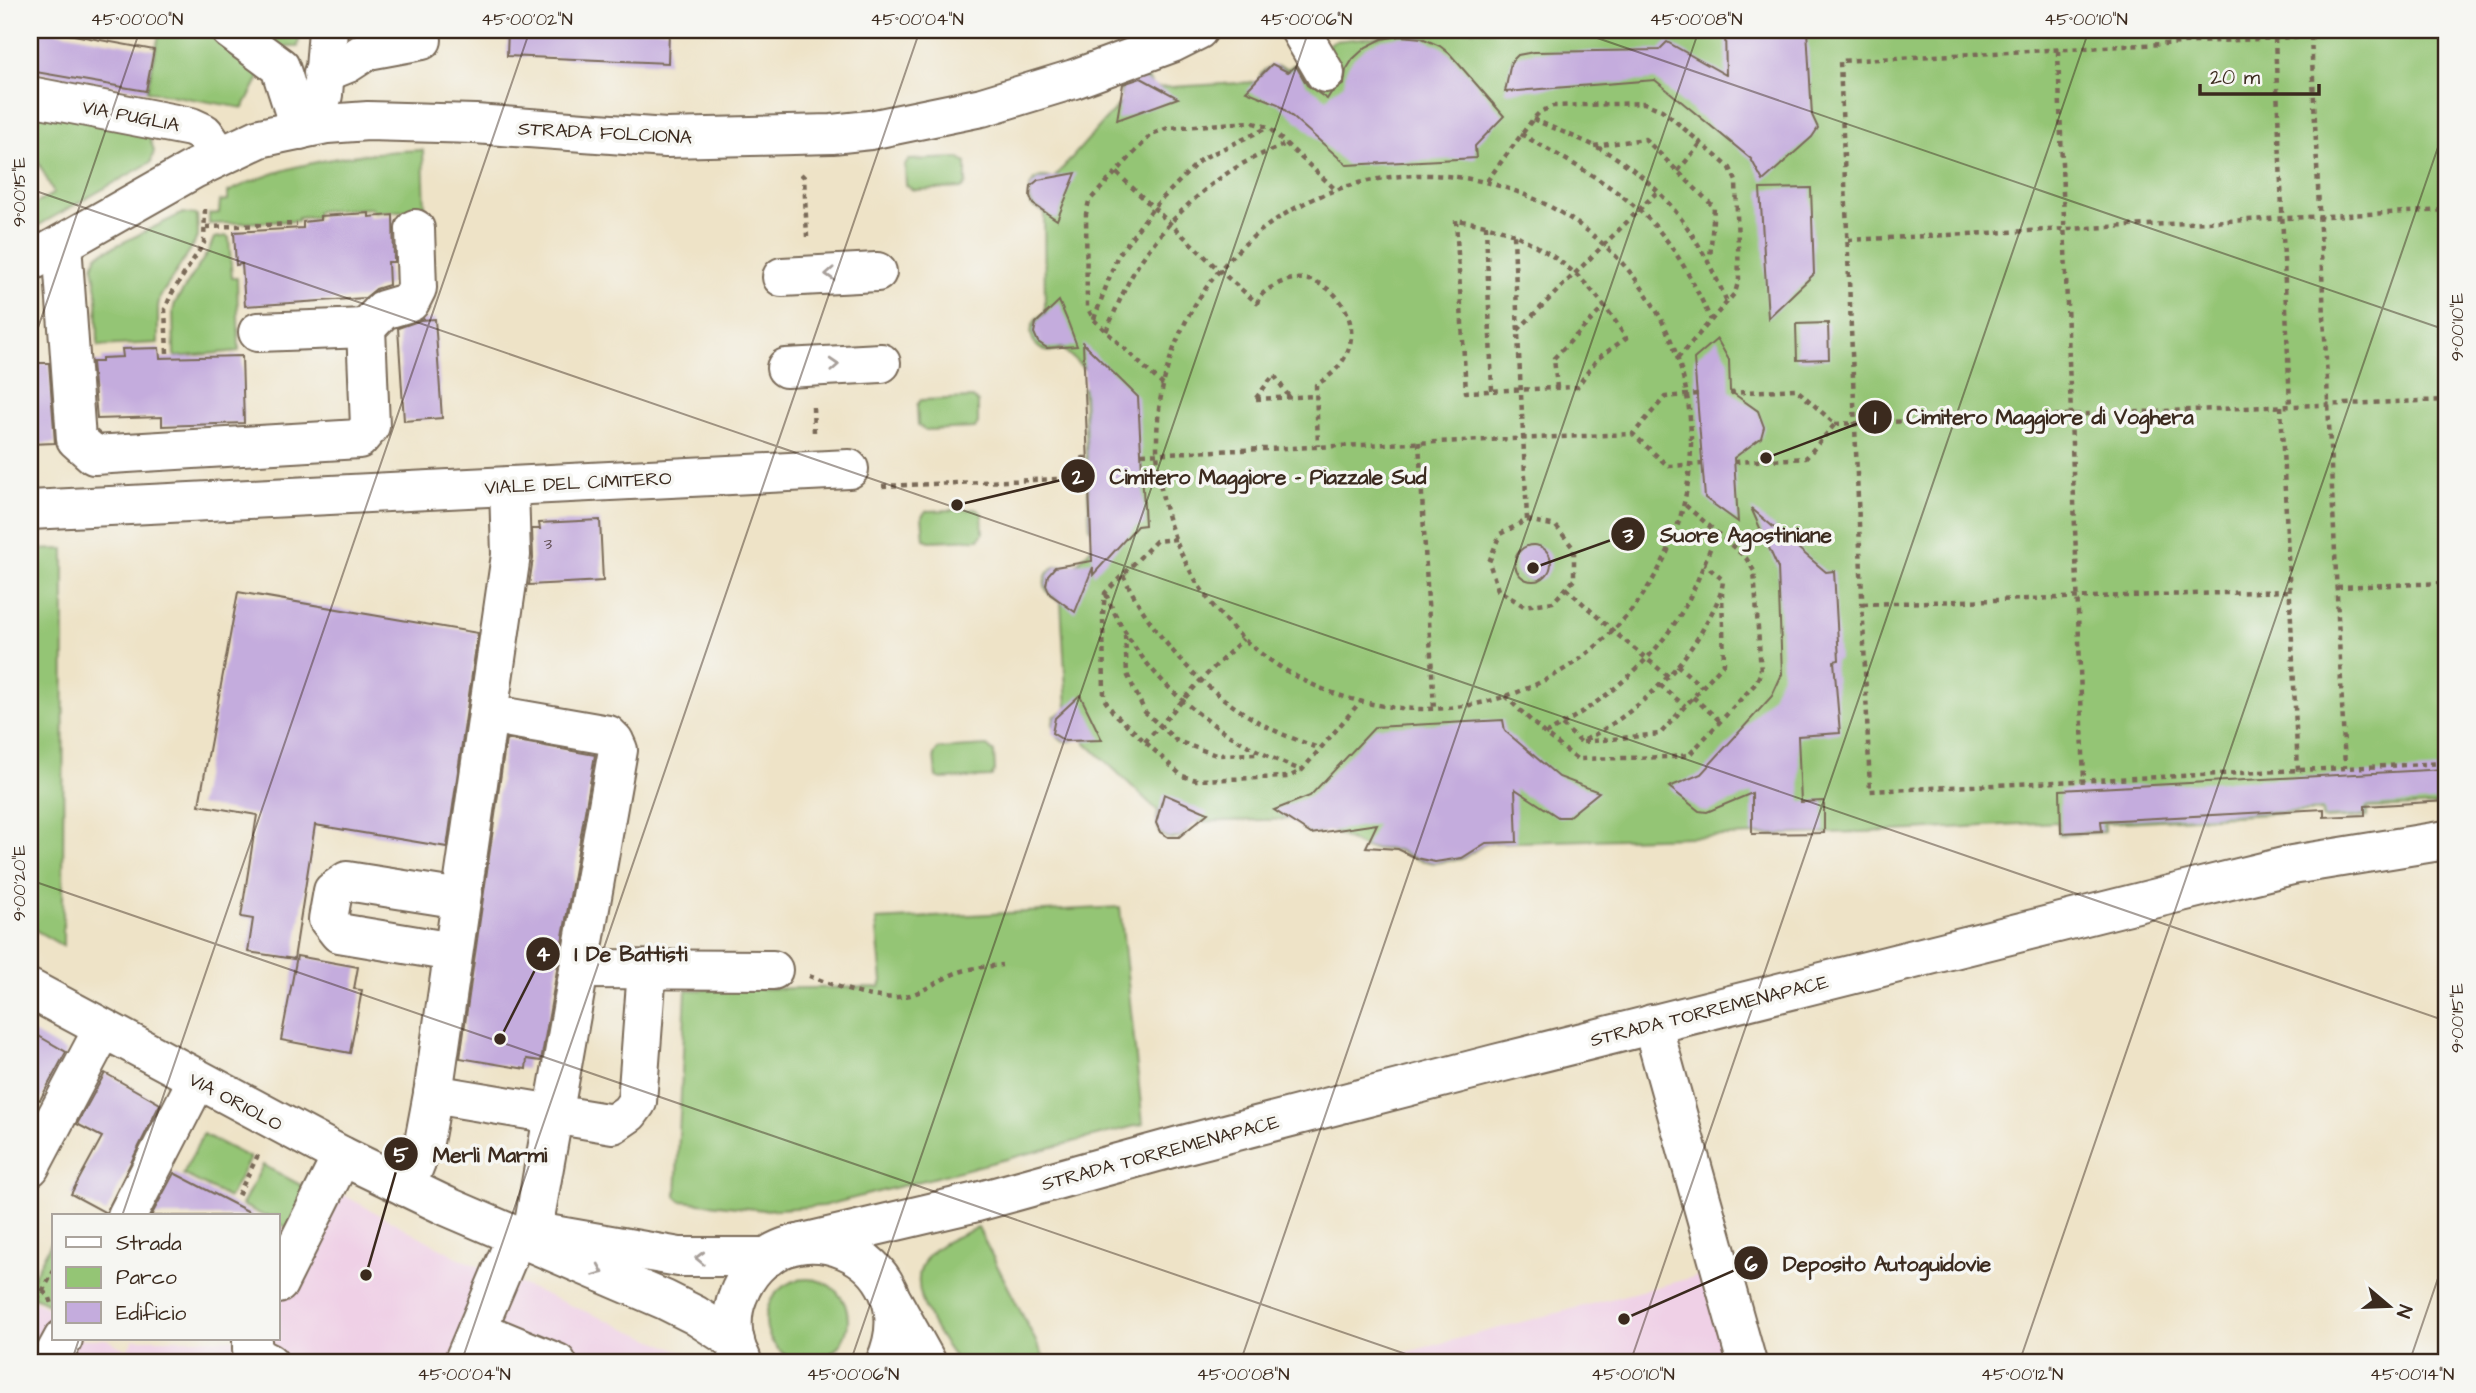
<svg xmlns="http://www.w3.org/2000/svg" width="2476" height="1393" font-family="'Architects Daughter',sans-serif">
<style>
.built{fill:#efd0e6}
.green{fill:#94c575;stroke:#68784a;stroke-width:2}
.building{fill:#c4acdd}
.lines{fill:none;stroke-linecap:round;stroke-linejoin:round}
.minor-casing{stroke:#7a6b59;stroke-width:42}
.path{stroke:#7a6b59;stroke-width:4.5;stroke-dasharray:5 5;stroke-linecap:butt}
.minor{stroke:#fff;stroke-width:38}
.oneway{stroke:#a79f9a}
.ticks{fill:none;stroke:#3b2a1e;stroke-width:2;stroke-opacity:0.45}
.labels{text-anchor:middle;stroke-width:7;stroke-linejoin:round;paint-order:stroke}
.number-label{font-size:16px;fill:#5d4a4e}
.street-label{font-size:19px;fill:#3b2a1e;stroke:#f6f6f2}
.leader{fill:none;stroke:#3b2a1e;stroke-width:2.5}
.callout-dot{fill:#3b2a1e;stroke:#f6f6f2;stroke-width:2.5}
.mark-label{font-size:21px;text-anchor:middle;font-weight:bold;fill:#fff}
.callout-label{font-size:21px;text-anchor:middle;font-weight:bold;fill:#3b2a1e;stroke:#f6f6f2;stroke-width:7;stroke-linejoin:round;paint-order:stroke}
.neatline{fill:none;stroke:#3b2a1e;stroke-width:2.5}
.ticks-label{font-size:18px;text-anchor:middle;fill:#3b2a1e}
</style>
<rect width="100%" height="100%" fill="#f6f6f2"/>
<filter id="ink" filterUnits="userSpaceOnUse"><feTurbulence type="fractalNoise" baseFrequency=".0143" numOctaves="2"/><feDisplacementMap in="SourceGraphic" scale="14" xChannelSelector="R" yChannelSelector="G"/><feConvolveMatrix kernelMatrix="1 2 1 2 8 2 1 2 1" color-interpolation-filters="sRGB"/></filter>
<filter id="wash" filterUnits="userSpaceOnUse"><feTurbulence type="fractalNoise" baseFrequency=".00686" numOctaves="4" result="noise"/><feDisplacementMap in="SourceGraphic" scale="28" xChannelSelector="R" yChannelSelector="G"/><feGaussianBlur stdDeviation="1.57" result="paint"/><feColorMatrix in="noise" values="0 0 0 0 0 0 0 0 0 0 0 0 0 0 0 0 0 1.4 0 .05"/><feComposite in="paint" operator="in"/></filter>
<g filter="url(#wash)">
<rect width="100%" height="100%" fill="#eee3c7"/>
<g class="built">
<path d="M 316,1180 L 461,1259 L 708,1363 L 30,1363 L 30,1298 L 54,1312 L 54,1339 L 106,1339 L 127,1350 L 134,1339 L 278,1339 L 278,1227 L 288,1232 Z"/>
<path d="M 1702,1275 L 1727,1363 L 1365,1363 Z"/>
</g>
<g class="green">
<path d="M 160,30 L 201,30 L 237,52 L 261,74 L 243,108 L 147,91 Z"/>
<path d="M 258,30 L 300,30 L 298,47 L 280,47 Z"/>
<path d="M 1382,30 L 2446,30 L 2446,805 L 2367,808 L 2367,817 L 2322,819 L 2322,811 L 2104,823 L 2104,832 L 2059,835 L 2058,822 L 1894,831 L 1486,843 L 1462,859 L 1435,863 L 1416,859 L 1398,850 L 1365,848 L 1327,829 C 1313,838 1304,834 1297,819 L 1191,822 C 1183,848 1150,843 1158,811 L 1080,737 C 1063,748 1050,735 1054,717 L 1067,709 L 1061,601 C 1032,593 1046,555 1072,569 L 1109,529 L 1090,529 L 1083,388 L 1103,387 L 1062,348 C 1037,363 1017,327 1045,313 L 1044,212 L 1032,206 C 1025,189 1032,171 1053,179 L 1122,101 C 1117,86 1124,77 1139,74 L 1149,80 L 1153,88 L 1257,82 C 1263,67 1273,62 1287,69 L 1334,41 L 1382,36 Z"/>
<path d="M 39,110 L 148,133 L 154,151 L 151,162 L 30,230 L 30,207 L 54,193 L 30,146 L 30,134 Z"/>
<path d="M 423,150 L 425,210 L 373,212 L 372,208 L 317,211 L 316,217 L 298,218 L 298,221 L 209,224 L 209,214 L 219,213 L 220,201 L 228,200 L 228,192 C 288,162 356,152 423,150 Z"/>
<path d="M 958,158 L 966,163 L 966,183 L 963,188 L 913,190 L 906,185 L 905,165 L 909,160 Z"/>
<path d="M 183,213 L 197,215 L 198,234 L 194,244 L 160,297 L 158,306 L 158,343 L 98,346 L 97,290 L 93,266 L 97,255 Z"/>
<path d="M 227,236 L 229,238 L 232,278 L 237,278 L 239,351 L 176,357 L 174,355 L 173,311 L 175,303 L 209,250 L 214,238 Z"/>
<path d="M 973,398 L 978,403 L 978,423 L 975,428 L 925,430 L 918,425 L 917,405 L 921,400 Z"/>
<path d="M 978,509 L 982,514 L 983,533 L 979,539 L 930,541 L 924,539 L 922,516 L 926,511 Z"/>
<path d="M 64,549 L 63,946 L 30,927 L 30,735 L 33,717 L 30,716 L 30,550 Z"/>
<path d="M 987,746 L 994,752 L 995,771 L 991,777 L 942,779 L 936,777 L 934,754 L 938,749 Z"/>
<path d="M 1120,907 L 1143,1124 L 823,1206 L 764,1210 L 681,1201 L 676,1196 L 686,990 L 880,987 L 882,981 L 876,920 Z"/>
<path d="M 203,1134 L 250,1158 L 229,1198 L 183,1174 Z"/>
<path d="M 263,1165 L 308,1189 L 288,1228 L 278,1223 L 278,1216 L 264,1216 L 242,1205 Z"/>
<path d="M 978,1228 L 1047,1363 L 959,1363 C 942,1342 910,1296 921,1268 C 929,1245 958,1236 978,1228 Z"/>
<path d="M 54,1237 L 54,1307 L 30,1295 L 30,1283 Z"/>
<circle cx="807" cy="1320" r="41"/>
</g>
<g id="blocks">
<g class="building">
<path d="M 30,30 L 47,30 L 154,50 L 146,91 L 30,71 Z"/>
<path d="M 508,30 L 669,30 L 668,63 L 507,56 Z"/>
<path d="M 1725,30 L 1807,30 L 1812,115 L 1818,128 L 1812,137 L 1763,181 L 1751,159 L 1655,80 L 1505,92 L 1511,62 L 1518,55 L 1534,52 L 1659,50 L 1667,42 L 1726,75 Z"/>
<path d="M 1400,36 L 1422,38 L 1440,46 L 1450,54 L 1504,116 L 1475,146 L 1476,158 L 1347,165 L 1278,104 L 1246,91 L 1272,64 L 1288,72 L 1296,66 L 1307,85 L 1327,99 L 1331,93 L 1344,84 L 1346,70 L 1353,59 L 1366,47 L 1382,39 Z"/>
<path d="M 1141,78 L 1178,98 L 1117,120 L 1123,84 Z"/>
<path d="M 1076,173 L 1057,220 L 1033,204 L 1030,196 L 1031,186 L 1038,180 Z"/>
<path d="M 1811,188 L 1814,274 L 1768,318 L 1760,189 Z"/>
<path d="M 369,213 L 369,217 L 393,215 L 394,262 L 388,262 L 389,285 L 376,289 L 365,298 L 245,306 L 242,264 L 236,265 L 234,232 L 303,228 L 303,222 L 320,220 L 320,216 Z"/>
<path d="M 1059,301 L 1068,322 L 1077,346 L 1047,348 L 1038,342 L 1034,333 L 1036,323 Z"/>
<path d="M 435,319 L 442,418 L 404,421 L 398,328 L 421,320 Z"/>
<path d="M 1828,323 L 1829,359 L 1797,360 L 1796,324 Z"/>
<path d="M 1717,339 L 1729,360 L 1730,391 L 1758,411 L 1764,427 L 1761,438 L 1734,458 L 1738,522 L 1705,498 L 1694,359 Z"/>
<path d="M 1083,343 L 1138,397 L 1145,525 L 1137,526 L 1093,575 L 1093,567 L 1075,612 L 1050,594 L 1046,585 L 1048,575 L 1055,567 L 1092,561 Z"/>
<path d="M 159,348 L 160,358 L 242,356 L 244,423 L 162,426 L 162,417 L 97,419 L 92,362 L 102,362 L 102,358 L 123,357 L 122,349 Z"/>
<path d="M 30,363 L 49,363 L 55,443 L 30,444 Z"/>
<path d="M 1751,508 L 1826,572 L 1834,571 L 1839,660 L 1834,661 L 1840,733 L 1798,736 L 1801,802 L 1824,801 L 1824,833 L 1752,834 L 1752,793 L 1707,812 L 1699,811 L 1669,787 L 1701,774 L 1772,696 L 1782,674 L 1778,568 Z"/>
<path d="M 600,520 L 603,581 L 529,585 L 533,558 L 532,529 L 540,529 L 539,523 Z"/>
<circle cx="1533" cy="563" r="18"/>
<path d="M 238,592 L 478,633 L 447,847 L 315,825 L 294,959 L 248,952 L 253,919 L 241,917 L 257,815 L 199,805 Z"/>
<path d="M 1080,695 L 1102,740 L 1065,741 L 1052,733 L 1055,718 Z"/>
<path d="M 1503,720 L 1505,731 L 1559,777 L 1599,792 L 1568,817 L 1558,817 L 1515,789 L 1517,842 L 1486,843 L 1462,858 L 1435,862 L 1416,858 L 1398,849 L 1366,847 L 1377,824 L 1311,834 L 1274,810 L 1310,796 L 1375,727 Z"/>
<path d="M 506,739 L 595,755 L 541,1061 L 527,1059 L 526,1069 L 460,1058 Z"/>
<path d="M 2446,769 L 2446,801 L 2365,806 L 2365,815 L 2324,817 L 2324,809 L 2101,821 L 2102,831 L 2061,833 L 2060,790 Z"/>
<path d="M 1164,794 L 1208,813 L 1179,837 L 1168,837 L 1160,832 L 1156,823 Z"/>
<path d="M 297,956 L 358,967 L 354,989 L 362,990 L 350,1053 L 281,1040 Z"/>
<path d="M 30,1031 L 66,1052 L 40,1100 L 30,1095 Z"/>
<path d="M 105,1073 L 160,1104 L 106,1213 L 71,1194 L 102,1137 L 77,1124 Z"/>
<path d="M 174,1173 L 257,1216 L 151,1216 Z"/>
</g>
</g>
</g>
<g filter="url(#ink)">
<use href="#blocks" fill-opacity="0" stroke="#7a6b59" stroke-width="2"/>
<g class="lines">
<g class="minor-casing">
<g id="minor">
<path d="M 230,30 L 280,67 L 300,130"/>
<path d="M 1300,30 L 1325,73"/>
<path d="M 323,73 L 348,63 L 368,50 L 422,40"/>
<path d="M 323,95 L 328,30"/>
<path d="M 30,96 L 191,127 L 204,133 L 220,156"/>
<path d="M 62,244 L 76,439 L 94,455 L 359,439 L 370,426 L 366,328 L 383,310 L 410,302 L 417,288 L 415,229"/>
<path d="M 30,262 L 194,169 L 260,138 L 283,133 L 327,124 L 368,121 L 475,124 L 666,138 L 832,134 L 870,130 L 982,107 L 1074,79 L 1172,43 L 1198,30"/>
<path d="M 782,277 L 877,272"/>
<path d="M 258,332 L 366,328"/>
<path d="M 786,368 L 881,363"/>
<path d="M 30,510 L 849,469"/>
<path d="M 488,714 L 608,735 L 614,741 L 618,750 L 533,1229"/>
<path d="M 453,952 L 339,933 L 328,919 L 333,891 L 347,881 L 461,899"/>
<path d="M 579,969 L 773,970"/>
<path d="M 30,989 L 342,1156 L 446,1206 L 665,1300 L 695,1315 L 735,1341"/>
<path d="M 1652,1024 L 1747,1363"/>
<path d="M 433,1094 L 511,555 L 509,486"/>
<path d="M 30,1167 L 103,1029"/>
<path d="M 406,1187 L 424,1142 L 433,1094 L 613,1124 L 629,1113 L 637,1102 L 647,970"/>
<path d="M 127,1216 L 197,1080"/>
<path d="M 553,1235 L 679,1257 L 768,1257"/>
<path d="M 803,1243 L 977,1202 L 1179,1146 L 1495,1064 L 2169,895 L 2292,865 L 2446,840"/>
<path d="M 278,1284 L 342,1156"/>
<path d="M 893,1302 L 927,1363"/>
<path d="M 477,1330 L 557,1363"/>
<path d="M 252,1339 L 252,1350 L 261,1359 L 269,1363"/>
<path d="M 741,1358 C 731,1340 730,1315 738,1296 C 778,1193 934,1253 885,1363"/>
<path d="M 50,1363 L 63,1339"/>
<path d="M 463,1363 L 517,1235"/>
</g>
</g>
<g class="path">
<path d="M 2428,30 L 1840,61 L 1870,791 L 2446,763"/>
<path d="M 2311,36 L 2345,768"/>
<path d="M 2275,38 L 2290,406"/>
<path d="M 2058,51 L 2084,781"/>
<path d="M 1533,119 C 1553,128 1573,136 1593,145 C 1661,178 1698,234 1727,302"/>
<path d="M 1521,134 C 1574,165 1634,193 1670,245 C 1687,269 1699,294 1711,320"/>
<path d="M 1594,146 L 1645,139 L 1714,207 L 1710,259"/>
<path d="M 1678,171 L 1701,143"/>
<path d="M 1117,173 L 1219,270 L 1257,303 C 1261,293 1266,290 1276,285 C 1327,255 1393,340 1316,385 L 1318,446"/>
<path d="M 801,174 L 804,177 L 807,237"/>
<circle cx="1424" cy="442" r="267"/>
<path d="M 1487,181 L 1533,119 L 1540,112 L 1553,106 L 1644,103 L 1662,110 L 1730,168 L 1736,181 L 1739,279 L 1735,293 L 1678,358"/>
<path d="M 1486,225 L 1492,391"/>
<path d="M 206,227 L 297,224"/>
<path d="M 1514,234 L 1486,225 L 1456,220 L 1466,392 L 1577,387 L 1597,359 L 1626,338 C 1594,286 1568,261 1514,234 C 1517,329 1523,424 1527,520"/>
<path d="M 1848,240 L 2446,210"/>
<path d="M 1094,319 L 1117,257 L 1154,207 L 1201,159 L 1267,128"/>
<path d="M 1518,330 L 1658,191"/>
<path d="M 1106,331 C 1118,305 1128,278 1145,255 C 1170,219 1204,186 1242,164 C 1256,156 1272,150 1286,144"/>
<path d="M 167,353 L 165,309 L 172,293 L 204,243 L 205,209"/>
<path d="M 1163,385 L 1094,320 L 1087,307 L 1086,214 L 1089,201 L 1152,134 L 1168,128 L 1250,122 L 1268,127 L 1335,189"/>
<path d="M 1557,388 L 1554,358 L 1606,305"/>
<path d="M 1730,393 L 1796,389 L 1835,424 L 1806,458 L 1735,462"/>
<path d="M 1698,394 L 1665,397 L 1633,434 L 1668,466 L 1702,464"/>
<path d="M 1256,398 L 1274,375 L 1290,398"/>
<path d="M 1256,399 L 1316,396"/>
<path d="M 2281,406 L 2298,771"/>
<path d="M 813,407 L 814,433"/>
<path d="M 1835,424 L 2446,400"/>
<path d="M 1419,442 L 1434,709"/>
<path d="M 1142,454 L 1633,434"/>
<path d="M 882,486 L 1083,478 L 1083,458 L 1089,458"/>
<path d="M 1527,520 L 1556,526 L 1574,549 L 1574,580 L 1553,602 L 1524,606 L 1498,590 L 1489,562 L 1500,534 Z"/>
<path d="M 1176,539 L 1156,541 L 1105,593 L 1103,614 L 1104,699 L 1113,712 L 1182,776 L 1196,780 L 1289,777 L 1302,770 L 1360,702"/>
<path d="M 1123,575 C 1156,643 1211,701 1280,733 C 1293,739 1307,743 1320,749"/>
<path d="M 2337,587 L 2446,583"/>
<path d="M 1566,588 L 1613,631 L 1669,677"/>
<path d="M 1106,594 C 1141,680 1216,738 1301,770"/>
<path d="M 1863,604 L 2290,591"/>
<path d="M 1125,635 L 1127,674 L 1145,712 L 1177,741 L 1216,755 L 1258,754"/>
<path d="M 1677,665 L 1702,687"/>
<path d="M 1660,685 L 1685,706"/>
<path d="M 1505,696 L 1545,734 L 1577,759 L 1672,757 L 1689,755 L 1756,683 L 1761,672 L 1754,571 L 1746,558 L 1684,504"/>
<path d="M 1693,697 L 1720,721"/>
<path d="M 1562,725 L 1581,742 C 1634,715 1680,673 1708,620 C 1715,606 1722,595 1723,580 L 1704,564"/>
<path d="M 1545,734 C 1604,702 1656,661 1688,601 C 1699,579 1707,555 1717,532"/>
<path d="M 1145,742 L 1201,680 L 1243,639"/>
<path d="M 1583,742 L 1660,734 L 1724,663 L 1722,593"/>
<path d="M 809,976 C 841,987 875,1004 910,995 C 924,991 935,983 949,976 C 966,968 983,967 1002,965"/>
<path d="M 238,1195 L 258,1155"/>
<path d="M 43,1291 L 50,1298 L 52,1304"/>
<path d="M 37,1300 L 54,1271"/>
</g>
<use href="#minor" class="minor"/>
</g>
<defs><path id="oneway-chevron" d="M-2-3.5L2.5 0L-2 3.5" fill="none" stroke-width="1.6" stroke-linecap="round" stroke-linejoin="round" transform="scale(1.75)"/></defs>
<g class="oneway">
<use href="#oneway-chevron" transform="translate(830 274) rotate(177)"/>
<use href="#oneway-chevron" transform="translate(834 365) rotate(-3)"/>
<use href="#oneway-chevron" transform="translate(700 1258) rotate(-178)"/>
<use href="#oneway-chevron" transform="translate(599 1271) rotate(23)"/>
</g>
</g>
<path class="ticks" d="M 1574,30 L 2446,330M 30,189 L 2446,1021M 30,351 L 140,30M 30,880 L 1432,1363M 122,1216 L 530,30M 71,1363 L 79,1339M 461,1363 L 920,30M 850,1363 L 1309,30M 1240,1363 L 1699,30M 1630,1363 L 2089,30M 2019,1363 L 2446,124M 2409,1363 L 2446,1255"/>
<g class="labels">
<g class="number-label">
<text x="548" y="549">3</text>
</g>
<g class="street-label">
<text transform="translate(131 115) rotate(11)" y="7">VIA PUGLIA</text>
<text transform="translate(605 132) rotate(3)" y="7">STRADA FOLCIONA</text>
<text transform="translate(578 482) rotate(-3)" y="7">VIALE DEL CIMITERO</text>
<text transform="translate(1709 1010) rotate(-14)" y="7">STRADA TORREMENAPACE</text>
<text transform="translate(236 1101) rotate(28)" y="7">VIA ORIOLO</text>
<text transform="translate(1160 1152) rotate(-15)" y="7">STRADA TORREMENAPACE</text>
</g>
</g>
<path class="leader" d="M1766 458L1875 417M957 505L1078 476M1533 568L1628 534M500 1039L543 954M366 1275L401 1154M1624 1319L1751 1263"/>
<g class="callout-dot">
<circle cx="1766" cy="458" r="7"/>
<circle cx="957" cy="505" r="7"/>
<circle cx="1533" cy="568" r="7"/>
<circle cx="500" cy="1039" r="7"/>
<circle cx="366" cy="1275" r="7"/>
<circle cx="1624" cy="1319" r="7"/>
<circle cx="1875" cy="417" r="18"/>
<circle cx="1078" cy="476" r="18"/>
<circle cx="1628" cy="534" r="18"/>
<circle cx="543" cy="954" r="18"/>
<circle cx="401" cy="1154" r="18"/>
<circle cx="1751" cy="1263" r="18"/>
</g>
<g class="mark-label">
<text x="1875" y="424">1</text>
<text x="1078" y="484">2</text>
<text x="1628" y="542">3</text>
<text x="543" y="961">4</text>
<text x="401" y="1162">5</text>
<text x="1751" y="1271">6</text>
</g>
<g class="callout-label">
<text x="2050" y="424">Cimitero Maggiore di Voghera</text>
<text x="1268" y="484">Cimitero Maggiore - Piazzale Sud</text>
<text x="1746" y="542">Suore Agostiniane</text>
<text x="631" y="961">I De Battisti</text>
<text x="490" y="1162">Merli Marmi</text>
<text x="1887" y="1271">Deposito Autoguidovie</text>
</g>
<rect width="2476" height="1393" fill="none" stroke="#f6f6f2" stroke-width="77"/>
<rect x="52" y="1214" width="228" height="126" fill="#f6f6f2" stroke="#aba49d" stroke-width="2"/>
<rect x="66" y="1237" width="35" height="10" fill="#ffffff" stroke="#aba49d" stroke-width="2"/>
<text x="116" y="1250" font-size="21" fill="#3b2a1e">Strada</text>
<rect x="66" y="1267" width="35" height="21" fill="#94c575" stroke="#aba49d" stroke-width="2"/>
<text x="116" y="1284" font-size="21" fill="#3b2a1e">Parco</text>
<rect x="66" y="1302" width="35" height="21" fill="#c4acdd" stroke="#aba49d" stroke-width="2"/>
<text x="116" y="1320" font-size="21" fill="#3b2a1e">Edificio</text>
<g transform="translate(2389 1306) rotate(109)" stroke="#f6f6f2" stroke-width="5" paint-order="stroke">
<path d="M0-5L12 26L0 18L-12 26Z" fill="#3b2a1e"/>
<text y="-10" font-size="19" font-weight="bold" text-anchor="middle" fill="#3b2a1e">N</text>
</g>
<path d="M2200 84v10h119v-10" fill="none" stroke="#3b2a1e" stroke-width="3.5"/>
<text x="2210" y="84" font-size="21" fill="#3b2a1e" stroke="#f6f6f2" stroke-width="5" paint-order="stroke">20 m</text>
<rect x="38" y="38" width="2400" height="1316" class="neatline"/>
<g class="ticks-label">
<text x="137" y="25">45°00'00"N</text>
<text x="527" y="25">45°00'02"N</text>
<text x="917" y="25">45°00'04"N</text>
<text x="1306" y="25">45°00'06"N</text>
<text x="1696" y="25">45°00'08"N</text>
<text x="2086" y="25">45°00'10"N</text>
<text transform="translate(19 192) rotate(-90)" y="6">9°00'15"E</text>
<text transform="translate(2457 327) rotate(-90)" y="6">9°00'10"E</text>
<text transform="translate(19 883) rotate(-90)" y="6">9°00'20"E</text>
<text transform="translate(2457 1018) rotate(-90)" y="6">9°00'15"E</text>
<text x="464" y="1380">45°00'04"N</text>
<text x="853" y="1380">45°00'06"N</text>
<text x="1243" y="1380">45°00'08"N</text>
<text x="1633" y="1380">45°00'10"N</text>
<text x="2022" y="1380">45°00'12"N</text>
<text x="2412" y="1380">45°00'14"N</text>
</g>
</svg>
